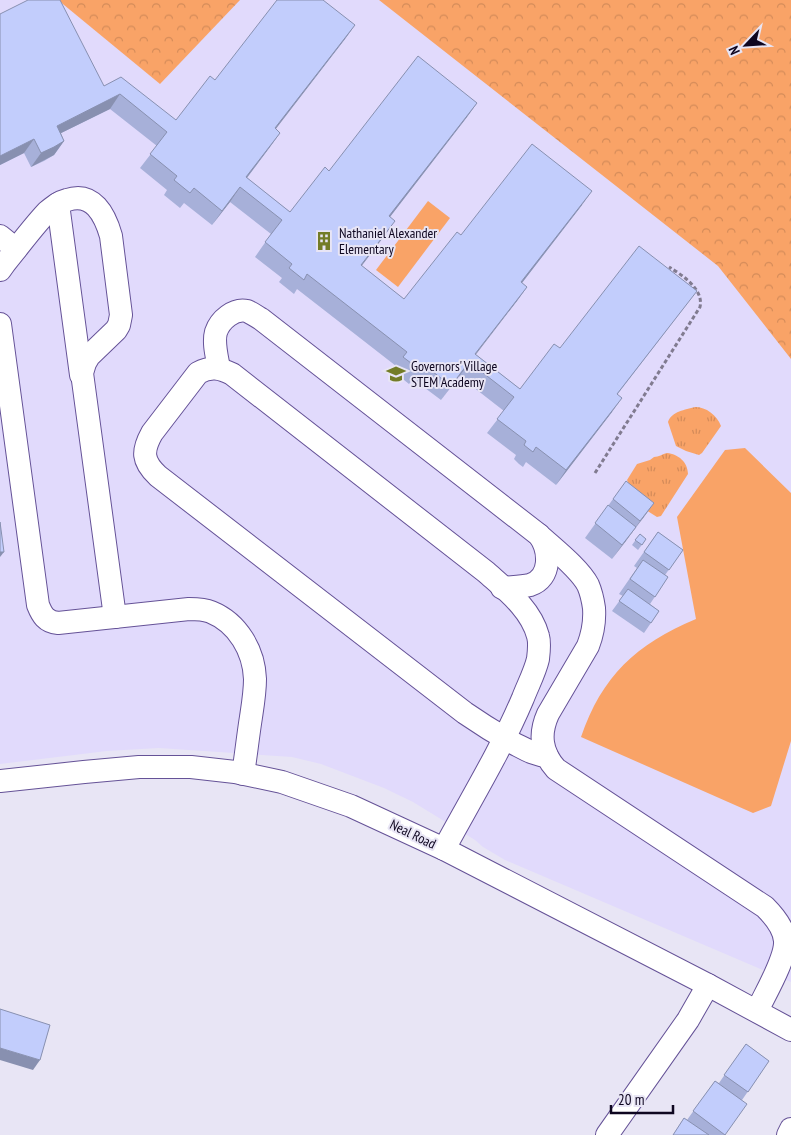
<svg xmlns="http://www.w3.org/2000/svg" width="791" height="1135" font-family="'PT Sans Narrow',sans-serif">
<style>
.built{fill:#e1dafc}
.green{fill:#f9a367}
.forest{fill:url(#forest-crowns)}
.park{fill:url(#park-tufts)}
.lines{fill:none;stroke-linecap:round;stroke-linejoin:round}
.minor-casing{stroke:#655297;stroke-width:24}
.path{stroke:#817b90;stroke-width:3;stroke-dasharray:4 2.5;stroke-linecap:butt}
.minor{stroke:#fff;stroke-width:22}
.wall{fill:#a7b0d9}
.shaded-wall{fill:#8890b0}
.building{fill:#c2cdfc;stroke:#8890b0}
.labels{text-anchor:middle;stroke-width:4;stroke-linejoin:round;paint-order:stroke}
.poi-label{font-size:14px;fill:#0e0620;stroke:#e8e5f5;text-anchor:start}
.street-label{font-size:14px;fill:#0e0620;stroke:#e8e5f5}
</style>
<defs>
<pattern id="forest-crowns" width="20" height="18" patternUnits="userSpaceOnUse" patternTransform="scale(1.25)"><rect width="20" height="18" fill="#f9a367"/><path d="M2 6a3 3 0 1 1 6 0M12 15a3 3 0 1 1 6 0" fill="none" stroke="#d48b59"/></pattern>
<pattern id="park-tufts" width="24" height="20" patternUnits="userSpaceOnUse" patternTransform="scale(1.25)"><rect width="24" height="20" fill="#f9a367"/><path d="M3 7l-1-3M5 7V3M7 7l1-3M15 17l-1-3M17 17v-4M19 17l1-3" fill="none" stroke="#d48b59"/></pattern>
</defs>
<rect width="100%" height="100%" fill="#e8e5f5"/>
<path class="built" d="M 0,0 L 791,0 L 791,982 L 505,860 L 483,847 L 475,840 L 413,802 L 384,788 L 321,764 L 292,757 L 159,748 L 107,751 L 0,764 Z"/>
<g class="green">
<path d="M 428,201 L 450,218 L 398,287 L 376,270 Z"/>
<path d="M 745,448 L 791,493 L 791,741 L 771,806 L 753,813 L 581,737 C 602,676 636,644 696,619 L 677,517 L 725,450 Z"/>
</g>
<g class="forest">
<path d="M 58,0 L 240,0 L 160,84 Z"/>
<path d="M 379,0 L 791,0 L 791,359 L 718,266 Z"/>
</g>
<g class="park">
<path d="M 695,407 C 706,407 717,415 721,426 L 702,453 L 699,455 L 686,451 L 676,446 L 668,422 C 672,411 685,410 695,407 Z"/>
<path d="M 667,453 C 678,454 688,462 688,474 L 661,516 L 657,517 L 638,505 L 627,480 L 637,464 L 650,460 L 654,457 C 659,457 662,454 667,453 Z"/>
</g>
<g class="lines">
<g class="minor-casing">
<g id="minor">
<path d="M 58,204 L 81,375"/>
<path d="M 0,236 L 16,249"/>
<path d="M 0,270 L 5,263 C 19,246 32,228 47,212 C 53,207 59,202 67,200 C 93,191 105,215 111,236 L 121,315 L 119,325 L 116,330 L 89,356 L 85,363 L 82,373 L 115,617"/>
<path d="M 0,324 L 38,605 C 42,615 46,622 58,623 L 189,609 C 196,609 204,609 211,612 C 238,623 254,651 255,679 C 255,692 253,704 251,717 C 248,736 246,755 243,774"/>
<path d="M 219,368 C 217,357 213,343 216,332 C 220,320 234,308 247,311 C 252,313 256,316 261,319 L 539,535 C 550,550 552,578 530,585 C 521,587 511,587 502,588"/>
<path d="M 539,535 C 553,548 579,568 588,585 C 591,592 593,601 594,608 C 595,622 593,633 588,646 L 548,714 C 539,734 541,752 556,769 L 765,907 C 774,916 784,928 785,941 C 786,959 765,994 757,1011"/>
<path d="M 0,781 L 84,772 L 139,767 L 191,767 L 235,772 L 282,782 L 351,806 L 444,849 L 708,985 L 791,1030"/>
<path d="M 444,849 C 471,799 501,750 523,698 C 528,685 535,672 538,659 C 539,651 540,643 538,636 C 531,609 506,590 486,572 L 232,374 C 220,368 211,366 198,373 L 152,433 C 142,451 142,461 158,476 L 465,713 C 481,724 497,734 513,743 C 525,749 534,755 547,756"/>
<path d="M 607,1135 L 688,1020 L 708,985"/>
<path d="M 788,1135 L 791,1129"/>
</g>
</g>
<path class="path" d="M 595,473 L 700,307 C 704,289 682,275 669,267"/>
<use href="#minor" class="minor"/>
</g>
<g class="wall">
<path d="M 0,14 L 104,86 L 176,120 L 215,80 L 355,25 L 345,39 L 275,129 L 280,133 L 247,178 L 290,212 L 329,171 L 477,103 L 467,117 L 390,217 L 385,235 L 361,266 L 404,299 L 461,235 L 582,205 L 522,283 L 527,287 L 517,301 L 475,354 L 520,389 L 560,348 L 686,305 L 617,395 L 612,412 L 556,485 L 526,462 L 523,467 L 519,464 L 514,459 L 516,455 L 487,433 L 504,411 L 459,376 L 441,400 L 413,379 L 409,384 L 393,371 L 396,366 L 297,289 L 294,294 L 279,282 L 282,278 L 255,257 L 271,234 L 230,202 L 212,225 L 184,203 L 180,208 L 164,195 L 167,190 L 140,168 L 157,146 L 110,109 L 61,133 L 64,141 L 54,155 L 44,161 L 31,167 L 24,153 L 0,165 Z"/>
<path d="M 613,499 L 654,503 L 612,559 L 585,538 Z"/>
<path d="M 658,532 L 683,550 L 665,575 L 668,577 L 650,604 L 659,611 L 644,633 L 612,611 L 623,596 L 619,594 L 637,568 L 634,566 Z"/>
<path d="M 640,534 L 646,539 L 638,550 L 632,545 Z"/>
<path d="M 746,1044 L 769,1061 L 742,1100 L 725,1135 L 673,1135 L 684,1118 L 687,1120 L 715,1081 L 719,1083 Z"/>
</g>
<g class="shaded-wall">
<path d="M 355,25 L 345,39 L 265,143 L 275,128 Z"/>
<path d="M 120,94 L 110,109 L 47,140 L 57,126 Z"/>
<path d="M 477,103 L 467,117 L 379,231 L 389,216 Z"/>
<path d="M 280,133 L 270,147 L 236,192 L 246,177 Z"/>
<path d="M 34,139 L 24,153 L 0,165 L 0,156 Z"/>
<path d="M 64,141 L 54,155 L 31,167 L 41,153 Z"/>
<path d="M 240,187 L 230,202 L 212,225 L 222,211 Z"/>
<path d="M 592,191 L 582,205 L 511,297 L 521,282 Z"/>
<path d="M 395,221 L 385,235 L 351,280 L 361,265 Z"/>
<path d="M 527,287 L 517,301 L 441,400 L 475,354 Z"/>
<path d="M 622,398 L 612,412 L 556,485 L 566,470 Z"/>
<path d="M 654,503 L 644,517 L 630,535 L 640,521 Z"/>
<path d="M 636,527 L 626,541 L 612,559 L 622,545 Z"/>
<path d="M 0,552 L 4,552 L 0,557 Z"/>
<path d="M 0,1048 L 40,1060 L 33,1070 L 0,1060 Z"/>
</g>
<g class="building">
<path d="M 28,0 L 60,0 L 104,86 L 121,77 L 176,120 L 210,76 L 215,80 L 277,0 L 323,0 L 355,25 L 275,128 L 280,133 L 246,177 L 290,212 L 325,167 L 329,171 L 418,56 L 477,103 L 389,216 L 395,221 L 361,265 L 404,299 L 457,232 L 461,235 L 532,144 L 592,191 L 521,282 L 527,287 L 475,354 L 520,389 L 554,344 L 560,348 L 639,246 L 697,291 L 617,394 L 622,398 L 566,470 L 536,447 L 533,452 L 529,449 L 524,445 L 526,441 L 497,419 L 514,397 L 469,362 L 451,386 L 423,364 L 419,369 L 403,357 L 407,352 L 307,274 L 304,280 L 289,268 L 292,264 L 265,242 L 282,220 L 240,187 L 222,211 L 194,188 L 190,193 L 174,180 L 177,176 L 150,154 L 167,132 L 120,94 L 57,126 L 64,141 L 54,147 L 41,153 L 34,139 L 0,156 L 0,14 Z"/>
<path d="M 626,481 L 654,503 L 640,521 L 613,499 Z"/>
<path d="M 608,505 L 636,527 L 622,545 L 595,523 Z"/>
<path d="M 0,522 L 4,552 L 0,552 Z"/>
<path d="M 658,532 L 683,550 L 669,570 L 644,552 Z"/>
<path d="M 640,534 L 646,539 L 642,545 L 635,540 Z"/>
<path d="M 643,560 L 668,577 L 655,597 L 630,579 Z"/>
<path d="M 628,589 L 659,611 L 651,623 L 619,601 Z"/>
<path d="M 0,1009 L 50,1025 L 40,1060 L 0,1048 Z"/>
<path d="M 746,1044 L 769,1061 L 748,1092 L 724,1075 Z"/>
<path d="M 715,1081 L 747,1104 L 725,1135 L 693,1111 Z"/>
<path d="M 684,1118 L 709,1135 L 673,1135 Z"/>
</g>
<defs>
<g id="building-bare" transform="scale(1.5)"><path d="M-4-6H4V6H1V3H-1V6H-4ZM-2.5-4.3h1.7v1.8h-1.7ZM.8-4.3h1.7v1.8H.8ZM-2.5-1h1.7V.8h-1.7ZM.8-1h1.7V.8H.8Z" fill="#737c27" stroke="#e8e5f5" stroke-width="2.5" paint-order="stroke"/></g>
<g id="school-bare" transform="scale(1.5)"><path d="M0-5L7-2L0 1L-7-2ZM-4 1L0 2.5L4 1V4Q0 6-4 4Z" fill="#737c27" stroke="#e8e5f5" stroke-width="2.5" paint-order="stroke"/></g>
</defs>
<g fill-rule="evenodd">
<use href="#building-bare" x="324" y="241"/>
<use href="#school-bare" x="396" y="374"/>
</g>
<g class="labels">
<g class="poi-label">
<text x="339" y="238">Nathaniel Alexander<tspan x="339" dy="16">Elementary</tspan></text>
<text x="411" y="371">Governors' Village<tspan x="411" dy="16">STEM Academy</tspan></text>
</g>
<g class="street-label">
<text transform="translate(413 834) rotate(26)" y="5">Neal Road</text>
</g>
</g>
<g transform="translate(746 45) rotate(245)" stroke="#e8e5f5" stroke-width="4" paint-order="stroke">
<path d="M0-4L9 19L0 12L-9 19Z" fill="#0e0620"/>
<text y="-8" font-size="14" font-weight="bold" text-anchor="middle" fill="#0e0620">N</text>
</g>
<path d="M611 1105v8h62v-8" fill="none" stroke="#0e0620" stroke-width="2.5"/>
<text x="618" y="1105" font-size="15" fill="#0e0620" stroke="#e8e5f5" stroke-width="4" paint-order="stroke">20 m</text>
</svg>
